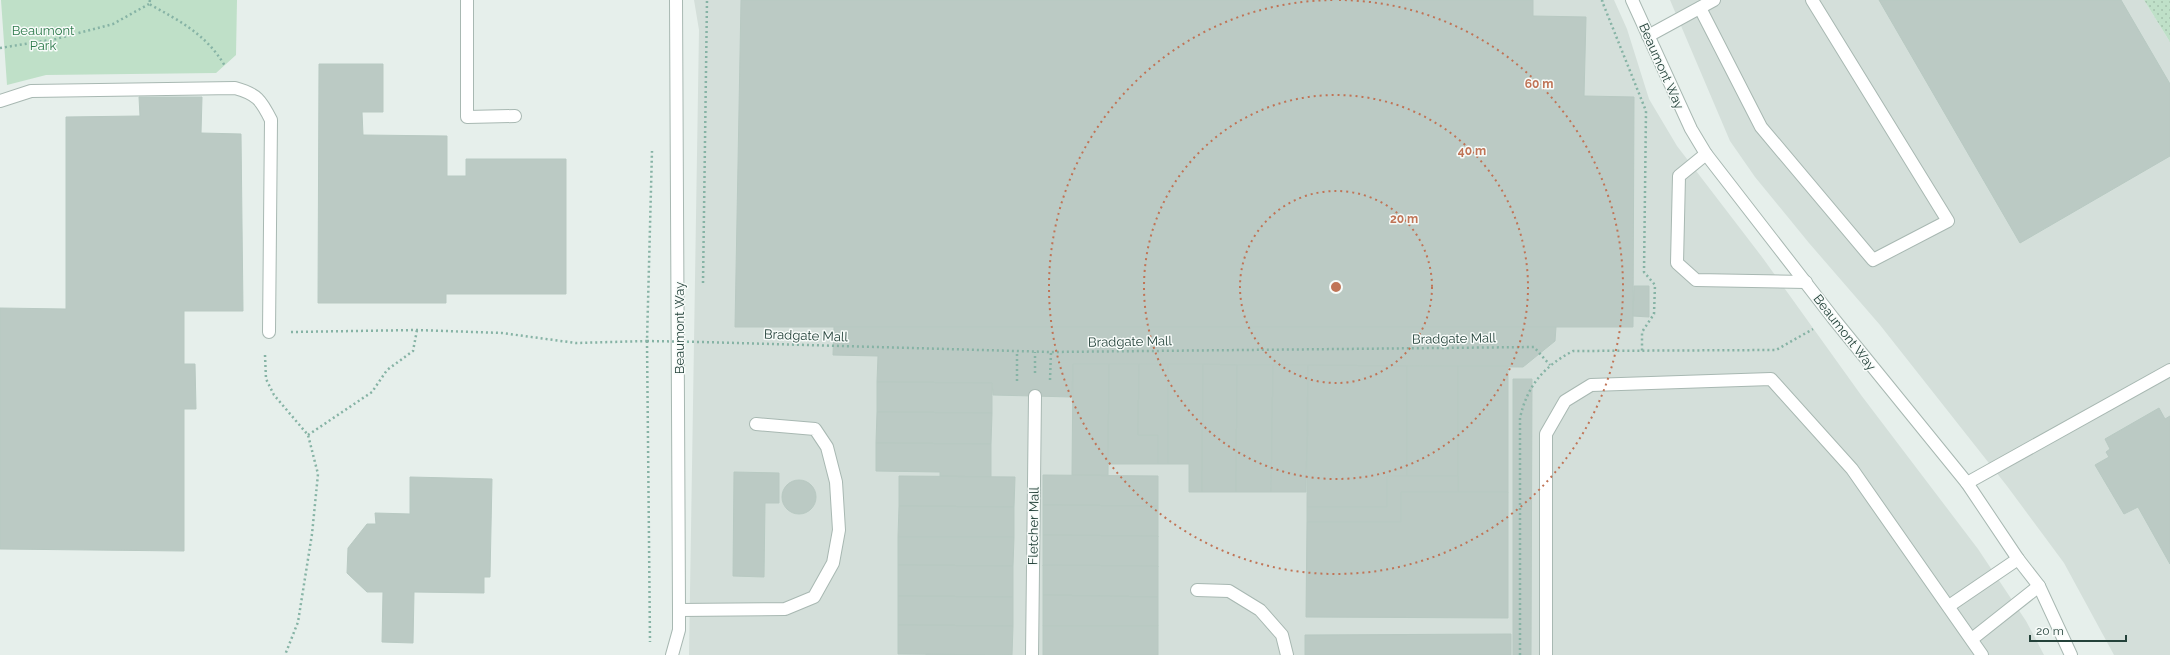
<svg xmlns="http://www.w3.org/2000/svg" width="2170" height="655" font-family="Raleway,sans-serif">
<style>
.built{fill:#d4dfda}
.grass{fill:url(#grass-dots)}
.park{fill:#bfe0c8}
.building{fill:#bbcac4;stroke:#b8c9c2}
.lines{fill:none;stroke-linecap:round;stroke-linejoin:round}
.lane-casing{stroke:#a8b8b2;stroke-width:14}
.street-casing{stroke:#a8b8b2;stroke-width:14}
.path{stroke:#86b3a5;stroke-width:2.5;stroke-dasharray:2 3;stroke-linecap:butt}
.lane{stroke:#fff;stroke-width:12}
.street{stroke:#fff;stroke-width:12}
.path-bridge{stroke:#86b3a5;stroke-width:2.5;stroke-dasharray:2 3;stroke-linecap:butt}
.ring{fill:none;stroke:#c07456;stroke-width:2;stroke-dasharray:2 4}
.labels{text-anchor:middle;stroke-width:3;stroke-linejoin:round;paint-order:stroke}
.park-label{font-size:13px;fill:#2d7a4b;stroke:#f7fbf9}
.street-label{font-size:13px;fill:#24423a;stroke:#f7fbf9}
.centre{fill:#c07456;stroke:#f7fbf9;stroke-width:2}
.ring-label{font-size:12px;text-anchor:middle;font-weight:bold;fill:#c07456;stroke:#f7fbf9;stroke-width:3;stroke-linejoin:round;paint-order:stroke}
</style>
<defs>
<pattern id="grass-dots" width="8" height="8" patternUnits="userSpaceOnUse"><rect width="8" height="8" fill="#bfe0c8"/><path d="M2 2h.1M6 6h.1" fill="none" stroke="#a4c1ad" stroke-width="1.8" stroke-linecap="round"/></pattern>
</defs>
<rect width="100%" height="100%" fill="#e6efeb"/>
<g class="built">
<path d="M 694,0 L 1614,0 L 1627,29 L 1649,99 L 1677,146 L 1762,257 L 1861,395 L 1978,549 L 2026,621 L 2044,655 L 689,655 L 699,30 Z"/>
<path d="M 1670,0 L 2144,0 L 2170,42 L 2170,655 L 2114,655 L 2064,563 L 2007,486 L 1880,325 L 1809,243 L 1755,177 L 1730,141 Z"/>
</g>
<path class="grass" d="M 2144,0 L 2170,0 L 2170,42 Z"/>
<path class="park" d="M 1,0 L 237,0 L 236,55 L 216,73 L 46,75 L 7,85 Z"/>
<g class="building">
<path d="M 741,0 L 1533,0 L 1533,16 L 1586,17 L 1584,96 L 1634,97 L 1633,327 L 735,327 Z"/>
<path d="M 1879,0 L 2121,0 L 2170,84 L 2170,156 L 2020,243 Z"/>
<path d="M 319,64 L 383,64 L 383,112 L 362,112 L 363,135 L 447,136 L 447,176 L 466,176 L 466,159 L 566,159 L 566,294 L 446,294 L 446,303 L 318,303 Z"/>
<path d="M 139,97 L 202,97 L 201,133 L 241,134 L 243,311 L 184,311 L 184,364 L 195,364 L 196,409 L 184,409 L 184,551 L 0,549 L 0,308 L 66,309 L 66,117 L 140,116 Z"/>
<path d="M 1634,286 L 1649,286 L 1649,317 L 1633,316 Z"/>
<path d="M 834,327 L 1556,327 L 1555,341 L 1523,367 L 1073,364 L 1072,397 L 993,395 L 992,383 L 877,382 L 878,356 L 833,355 Z"/>
<path d="M 1073,364 L 1109,364 L 1108,475 L 1072,475 Z"/>
<path d="M 1109,364 L 1139,364 L 1138,435 L 1158,435 L 1158,464 L 1108,464 Z"/>
<path d="M 1139,364 L 1168,364 L 1168,464 L 1158,464 L 1158,435 L 1138,435 Z"/>
<path d="M 1168,364 L 1203,364 L 1202,492 L 1189,492 L 1189,464 L 1168,464 Z"/>
<path d="M 1203,364 L 1237,365 L 1236,492 L 1202,492 Z"/>
<path d="M 1237,365 L 1273,365 L 1271,492 L 1236,492 Z"/>
<path d="M 1273,365 L 1308,365 L 1306,492 L 1271,492 Z"/>
<path d="M 1308,365 L 1407,366 L 1407,476 L 1387,476 L 1387,507 L 1307,507 Z"/>
<rect x="1407" y="366" width="51" height="110"/>
<rect x="1458" y="366" width="50" height="126"/>
<path d="M 1513,379 L 1532,379 L 1531,655 L 1513,655 Z"/>
<path d="M 877,382 L 992,383 L 992,413 L 877,412 Z"/>
<path d="M 2159,408 L 2165,419 L 2170,416 L 2170,564 L 2138,507 L 2124,514 L 2095,465 L 2109,457 L 2106,452 L 2110,449 L 2105,439 Z"/>
<path d="M 877,412 L 992,413 L 991,444 L 876,443 Z"/>
<path d="M 876,443 L 991,444 L 991,477 L 940,476 L 940,472 L 876,471 Z"/>
<path d="M 734,472 L 779,473 L 779,503 L 765,503 L 764,577 L 733,576 Z"/>
<path d="M 1043,475 L 1158,476 L 1158,506 L 1043,505 Z"/>
<path d="M 899,476 L 1015,477 L 1014,507 L 899,506 Z"/>
<path d="M 1387,476 L 1458,476 L 1458,492 L 1401,492 L 1401,522 L 1307,522 L 1307,507 L 1387,507 Z"/>
<path d="M 410,477 L 492,479 L 490,577 L 484,577 L 484,593 L 414,592 L 413,643 L 382,642 L 383,592 L 367,592 L 347,573 L 348,548 L 367,524 L 376,524 L 375,513 L 410,514 Z"/>
<circle cx="799" cy="497" r="17"/>
<path d="M 1401,492 L 1508,492 L 1508,618 L 1306,617 L 1307,522 L 1401,522 Z"/>
<path d="M 1043,505 L 1158,506 L 1158,537 L 1043,535 Z"/>
<path d="M 899,506 L 1014,507 L 1014,537 L 898,537 Z"/>
<path d="M 1043,535 L 1158,536 L 1158,567 L 1043,566 Z"/>
<path d="M 898,537 L 1014,537 L 1013,566 L 898,565 Z"/>
<path d="M 898,565 L 1013,566 L 1013,597 L 898,596 Z"/>
<path d="M 1043,565 L 1158,566 L 1158,597 L 1043,595 Z"/>
<path d="M 1043,595 L 1158,597 L 1158,626 L 1043,626 Z"/>
<path d="M 898,596 L 1013,597 L 1013,626 L 898,625 Z"/>
<path d="M 898,625 L 1013,626 L 1012,655 L 898,654 Z"/>
<rect x="1043" y="626" width="115" height="29"/>
<path d="M 1511,634 L 1511,655 L 1305,655 L 1305,635 Z"/>
<path d="M 926,654 L 985,655 L 926,655 Z"/>
</g>
<g class="lines">
<g class="lane-casing">
<g id="lane">
<path d="M 467,0 L 467,117 L 515,116"/>
<path d="M 1700,8 L 1761,127 L 1873,260 L 1948,221 L 1812,0"/>
<path d="M 1648,36 L 1714,0"/>
<path d="M 0,101 L 31,91 L 235,88 C 257,94 261,100 271,120 L 269,332"/>
<path d="M 1706,154 L 1679,176 L 1677,263 L 1696,280 L 1806,282"/>
<path d="M 1967,483 L 2170,370"/>
<path d="M 1197,590 L 1229,591 L 1260,610 L 1282,635 L 1287,655"/>
<path d="M 1949,606 L 2018,559"/>
<path d="M 679,610 L 785,609 L 814,597 L 833,563 L 839,530 L 836,482 L 827,447 L 815,429 L 756,424"/>
<path d="M 1972,639 L 2039,586"/>
<path d="M 1546,655 L 1546,434 L 1565,401 L 1591,385 L 1771,379 L 1852,469 L 1982,655"/>
</g>
</g>
<g class="street-casing">
<g id="street">
<path d="M 1632,0 L 1691,129 L 1706,154 L 1833,318 L 1967,483 L 2018,559 L 2039,586 L 2071,655"/>
<path d="M 672,655 L 679,630 L 679,610 L 676,0"/>
<path d="M 1032,655 L 1035,396"/>
</g>
</g>
<g class="path">
<path d="M 150,0 L 149,4 C 180,21 206,34 225,66"/>
<path d="M 1603,0 L 1602,1 L 1646,111 L 1644,272 L 1655,285 L 1654,314 L 1642,332 L 1642,351"/>
<path d="M 0,48 L 56,39 L 113,24 L 149,4"/>
<path d="M 703,283 L 707,0"/>
<path d="M 291,332 L 417,330 L 502,333 L 576,343 L 647,341 L 652,151"/>
<path d="M 647,341 L 650,642"/>
<path d="M 702,342 L 1051,352 L 1534,347 L 1550,365"/>
<path d="M 265,355 L 266,379 L 274,395 L 308,435 L 318,474 L 312,534 L 298,622 L 285,655"/>
<path d="M 1035,373 L 1035,352"/>
<path d="M 1050,380 L 1051,352"/>
<path d="M 1017,381 L 1017,351"/>
<path d="M 308,435 L 372,392 L 387,370 L 413,351 L 417,330"/>
<path d="M 1520,655 L 1520,418 C 1527,386 1544,366 1573,351 L 1776,350 L 1813,329"/>
</g>
<use href="#lane" class="lane"/>
<use href="#street" class="street"/>
<path class="path-bridge" d="M 647,341 L 702,342"/>
</g>
<g class="ring">
<circle cx="1336" cy="287" r="96"/>
<circle cx="1336" cy="287" r="192"/>
<path d="M1339 0A287 287 0 1 1 1333 0"/>
</g>
<g class="labels">
<g class="park-label">
<text x="43" y="35">Beaumont<tspan x="43" dy="15">Park</tspan></text>
</g>
<g class="street-label">
<text transform="translate(1662 66) rotate(66)" y="5">Beaumont Way</text>
<text transform="translate(679 328) rotate(-90)" y="5">Beaumont Way</text>
<text transform="translate(1845 332) rotate(52)" y="5">Beaumont Way</text>
<text transform="translate(806 335) rotate(2)" y="5">Bradgate Mall</text>
<text transform="translate(1454 338) rotate(-1)" y="5">Bradgate Mall</text>
<text transform="translate(1130 341) rotate(-1)" y="5">Bradgate Mall</text>
<text transform="translate(1033 526) rotate(-89)" y="5">Fletcher Mall</text>
</g>
</g>
<circle cx="1336" cy="287" r="6" class="centre"/>
<g class="ring-label">
<text x="1539" y="88">60 m</text>
<text x="1472" y="155">40 m</text>
<text x="1404" y="223">20 m</text>
</g>
<path d="M2030 635v6h96v-6" fill="none" stroke="#24423a" stroke-width="2"/>
<text x="2036" y="635" font-size="12" fill="#24423a" stroke="#f7fbf9" stroke-width="3" paint-order="stroke">20 m</text>
</svg>
